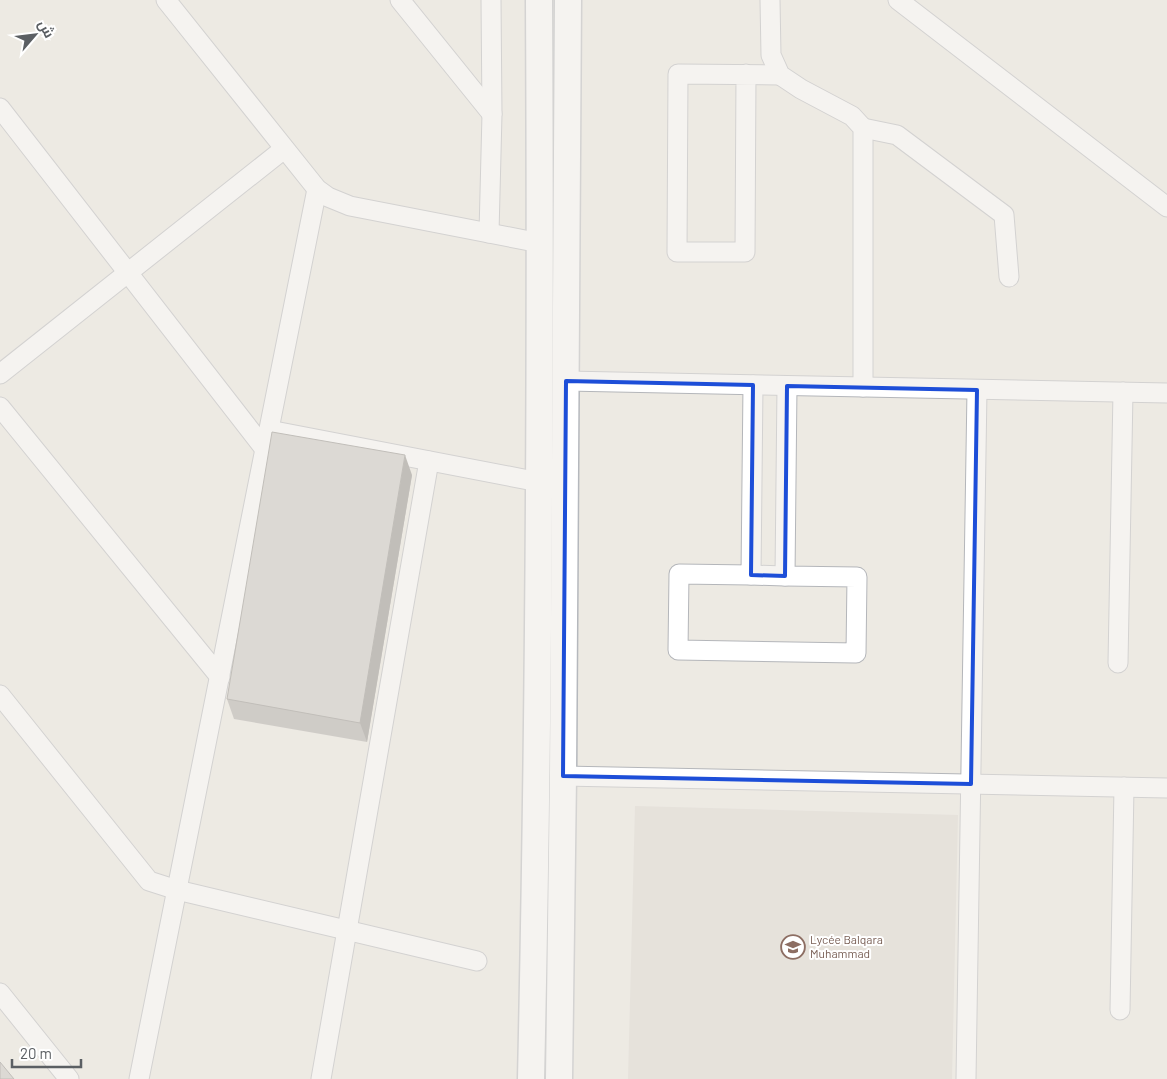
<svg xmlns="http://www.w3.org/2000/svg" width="1167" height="1079" font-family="Barlow,Cairo,sans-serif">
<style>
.education{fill:#ddd9d1}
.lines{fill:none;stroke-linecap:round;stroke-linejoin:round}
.street-casing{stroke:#b4b6ba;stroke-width:21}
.secondary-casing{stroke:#b5b8bd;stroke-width:29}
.street{stroke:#fff;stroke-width:19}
.secondary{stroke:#fff;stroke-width:26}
.wall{fill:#aca9a5}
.shaded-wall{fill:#8c8a86}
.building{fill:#c8c5c0;stroke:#8c8a86}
.marked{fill:none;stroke:#1d4ed8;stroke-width:4;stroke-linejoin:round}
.labels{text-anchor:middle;stroke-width:4;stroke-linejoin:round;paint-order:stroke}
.education-label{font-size:12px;fill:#785e54;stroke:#fff;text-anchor:start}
</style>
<rect width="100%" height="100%" fill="#edeae3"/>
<path class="education" d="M 635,806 L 958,815 L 952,1079 L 628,1079 Z"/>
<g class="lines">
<g class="street-casing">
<g id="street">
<path d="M 166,0 L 317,189 L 328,197 L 350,206 L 540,243"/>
<path d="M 400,0 L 492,114"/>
<path d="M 770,0 L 771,55 L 780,75 L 801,89 L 852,116 L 863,128 L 863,387"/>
<path d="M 898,0 L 1167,207"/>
<path d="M 746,74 L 745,252 L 677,252 L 678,74 L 780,75"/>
<path d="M 0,108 L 264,448"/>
<path d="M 863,128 L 897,135 L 1004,215 L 1009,277"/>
<path d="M 489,233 L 492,114 L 491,0"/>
<path d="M 0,374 L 284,149"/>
<path d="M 566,381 L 1167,393"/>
<path d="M 753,385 L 751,575 L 679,574 L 678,650 L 856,653 L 857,577 L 785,576 L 787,386"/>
<path d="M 0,407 L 220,677"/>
<path d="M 269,430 L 539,482"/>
<path d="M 751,575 L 785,576"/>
<path d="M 1118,663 L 1123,392"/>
<path d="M 0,695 L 149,881 L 177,890 L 477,961"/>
<path d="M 563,776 L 1167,788"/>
<path d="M 0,993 L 69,1079"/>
<path d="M 1120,1010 L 1124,787"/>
<path d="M 139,1079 L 317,189"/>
<path d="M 321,1079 L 429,461"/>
<path d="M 966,1079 L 977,390"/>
</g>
</g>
<g class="secondary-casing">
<g id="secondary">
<path d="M 531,1079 C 539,719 541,360 539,0"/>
<path d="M 559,1079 L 563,776 L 568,0"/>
</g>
</g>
<use href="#street" class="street"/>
<use href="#secondary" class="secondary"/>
</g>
<path class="wall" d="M 412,475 L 367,742 L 234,719 L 227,699 Z"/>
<path class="shaded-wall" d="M 405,455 L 412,475 L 367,742 L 360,723 Z"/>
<g class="building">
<path d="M 272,432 L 405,455 L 360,723 L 227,699 Z"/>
<path d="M 0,1062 L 14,1079 L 0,1079 Z"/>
</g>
<path d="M0 0H1167V1079H0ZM 566,381 L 753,385 L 751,575 L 785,576 L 787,386 L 977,390 L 971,784 L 563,776 Z" fill="#edeae3" fill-opacity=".55" fill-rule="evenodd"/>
<path class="marked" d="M 566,381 L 753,385 L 751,575 L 785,576 L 787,386 L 977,390 L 971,784 L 563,776 Z"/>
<defs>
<g id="school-ring" transform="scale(1.25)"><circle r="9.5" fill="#fff" stroke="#8d6e63" stroke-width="1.5"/><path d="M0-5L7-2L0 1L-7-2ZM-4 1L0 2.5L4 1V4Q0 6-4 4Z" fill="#8d6e63"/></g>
</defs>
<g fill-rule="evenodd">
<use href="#school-ring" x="793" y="947"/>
</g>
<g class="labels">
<g class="education-label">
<text x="810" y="944">Lycée Balqara<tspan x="810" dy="14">Muhammad</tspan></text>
</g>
</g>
<g transform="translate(35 35) rotate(62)" stroke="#ffffff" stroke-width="4" paint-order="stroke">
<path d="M0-4L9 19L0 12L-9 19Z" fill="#5b5f63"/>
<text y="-8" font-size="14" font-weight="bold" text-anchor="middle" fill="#5b5f63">ش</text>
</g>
<path d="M12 1059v8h69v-8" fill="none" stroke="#5b5f63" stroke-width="2.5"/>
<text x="20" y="1059" font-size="15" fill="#5b5f63" stroke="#ffffff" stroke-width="4" paint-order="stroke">20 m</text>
</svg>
